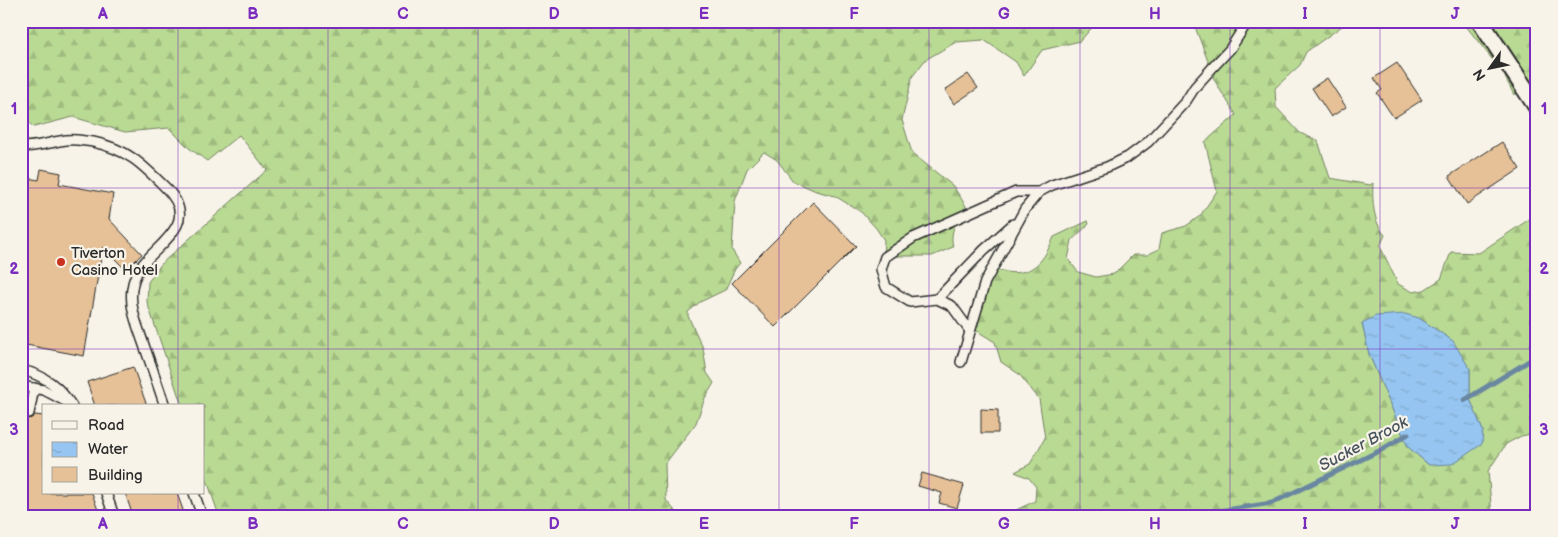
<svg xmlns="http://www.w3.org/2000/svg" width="1558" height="537" font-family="'Balsamiq Sans',sans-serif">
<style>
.forest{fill:url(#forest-firs);stroke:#72825f;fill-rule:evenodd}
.water{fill:url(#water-ripples);stroke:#6b87a1}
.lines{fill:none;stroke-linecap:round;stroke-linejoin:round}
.stream{stroke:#6b87a1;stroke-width:5}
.building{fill:#e6c197;stroke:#2b2b2b}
.service-casing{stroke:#2b2b2b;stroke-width:12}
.minor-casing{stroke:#2b2b2b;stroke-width:20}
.service{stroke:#f7f3e8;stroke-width:9}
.minor{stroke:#f7f3e8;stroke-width:16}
.grid{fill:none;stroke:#7b2cbf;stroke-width:1;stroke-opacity:0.55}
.poi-dot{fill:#c8321e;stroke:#f7f3e8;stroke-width:2}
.labels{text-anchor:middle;stroke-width:4.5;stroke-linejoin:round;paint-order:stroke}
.poi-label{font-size:15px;fill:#2b2b2b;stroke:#f7f3e8;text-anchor:start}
.water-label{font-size:16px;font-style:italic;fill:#46525c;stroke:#f7f3e8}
.neatline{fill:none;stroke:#7b2cbf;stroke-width:2}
.grid-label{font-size:16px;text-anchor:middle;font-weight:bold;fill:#7b2cbf}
</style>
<defs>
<pattern id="forest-firs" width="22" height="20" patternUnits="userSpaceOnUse" patternTransform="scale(1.25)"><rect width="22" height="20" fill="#b9da93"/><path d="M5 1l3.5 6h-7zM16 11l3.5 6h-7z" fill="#9fbb7f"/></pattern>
<pattern id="water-ripples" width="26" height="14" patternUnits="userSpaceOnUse" patternTransform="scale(1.25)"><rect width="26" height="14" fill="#95c5f0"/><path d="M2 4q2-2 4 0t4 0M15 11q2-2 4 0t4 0" fill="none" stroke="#81a9ce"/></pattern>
</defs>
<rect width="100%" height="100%" fill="#f7f3e8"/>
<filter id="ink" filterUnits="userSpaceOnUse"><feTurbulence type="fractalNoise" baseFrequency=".02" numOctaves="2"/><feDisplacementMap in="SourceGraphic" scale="10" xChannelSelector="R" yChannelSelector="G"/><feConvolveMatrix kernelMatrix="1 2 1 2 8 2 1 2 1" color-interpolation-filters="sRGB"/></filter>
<g filter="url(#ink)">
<g class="forest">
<path d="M 21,21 L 1096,21 L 1096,23 L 1080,41 L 1042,50 L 1024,76 L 1016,62 L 984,40 L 956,42 L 925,60 L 912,77 L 902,120 L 912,153 L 953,186 L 966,206 C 957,220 949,231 953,247 L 932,256 L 883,256 L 884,240 L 876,228 L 861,212 L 835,196 L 816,191 L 793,181 L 777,160 L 764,152 L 747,169 L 735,201 L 732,250 L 740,263 L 735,269 L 725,290 L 700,302 L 688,312 L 688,316 L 703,348 L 707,373 L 714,383 L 705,398 L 696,423 L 665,464 L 666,500 L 679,516 L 219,516 L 204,471 L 204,406 L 182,406 L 147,302 L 148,282 L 162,263 L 267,170 L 239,135 L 207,161 L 189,148 L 169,128 L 125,132 L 73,117 L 34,127 L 21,117 Z"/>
<path d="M 1193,21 L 1349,21 L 1306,52 L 1300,65 L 1275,88 L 1276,107 L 1300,133 L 1318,141 L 1330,178 L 1370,185 L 1373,183 C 1372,199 1373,223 1385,235 L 1380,246 L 1398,284 L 1413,292 L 1424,290 L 1441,279 L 1451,252 L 1479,253 L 1537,214 L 1537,433 L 1521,436 L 1506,444 L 1488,471 L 1492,516 L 1013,516 L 1014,511 L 1035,501 L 1036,487 L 1029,478 L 1015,472 L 1030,464 L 1045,438 L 1039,399 L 1019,374 L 1001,362 L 995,342 L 974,329 L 984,288 L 995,270 C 1028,278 1041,268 1054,237 L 1088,221 L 1089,224 L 1072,240 L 1068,259 L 1078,272 L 1096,277 L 1114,274 L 1133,255 L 1147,255 L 1159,249 L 1162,233 L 1186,226 L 1200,216 L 1217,191 L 1205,142 L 1236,115 C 1230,104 1215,84 1212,74 C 1207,56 1199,39 1193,21 ZM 1419,318 L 1452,341 L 1470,369 L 1470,399 L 1483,431 L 1429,465 L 1408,447 L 1369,354 L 1362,323 Z"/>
<path d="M 1462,21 L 1537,21 L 1537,112 L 1522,90 L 1514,95 L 1503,73 Z"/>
</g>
<path class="water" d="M 1405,314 L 1419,318 L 1453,341 L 1470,369 L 1470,399 L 1483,431 L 1482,444 L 1452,464 L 1429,465 L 1408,447 L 1369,354 L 1362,323 L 1376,316 Z"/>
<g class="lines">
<g class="stream">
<path d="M 1465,400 L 1537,356"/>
<path d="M 1186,516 L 1272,503 L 1381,450 L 1408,434"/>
</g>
</g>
<g class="building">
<path d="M 1397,63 L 1422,100 L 1394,118 L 1377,93 L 1382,90 L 1374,78 Z"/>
<path d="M 968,74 L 978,88 L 954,104 L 945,90 Z"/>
<path d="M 1327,78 L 1346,107 L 1331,117 L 1312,88 Z"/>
<path d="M 1502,142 L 1520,169 L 1467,204 L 1449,176 Z"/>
<path d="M 41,169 L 61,173 L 59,184 L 113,194 L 109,219 L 142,254 L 126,270 L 103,247 L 84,356 L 21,344 L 21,177 L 39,180 Z"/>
<path d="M 813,202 L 856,246 L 775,327 L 732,283 Z"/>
<path d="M 133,367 L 147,406 L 95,406 L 87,382 Z"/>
<path d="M 981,409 L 998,410 L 998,433 L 981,433 Z"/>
<path d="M 21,412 L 28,419 L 33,417 L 35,415 L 44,416 L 44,493 L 92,493 L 100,516 L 21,516 Z"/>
<path d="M 922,473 L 964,485 L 957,508 L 939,503 L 942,493 L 918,486 Z"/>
<path d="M 125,493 L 177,493 L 185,516 L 133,516 Z"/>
</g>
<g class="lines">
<g class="service-casing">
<g id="service">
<path d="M 21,147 C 37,147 51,142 66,140 C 75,139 84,141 93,142 C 127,149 142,164 166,188 C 175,197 184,211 177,225 C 165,249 135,260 132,289 C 129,309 139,329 145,348 C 152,367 158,386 165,406"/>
<path d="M 937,299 L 984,250 L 1013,224"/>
<path d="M 970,331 L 952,306 L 937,299 L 910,302 L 886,287 L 881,269 L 885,257 L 913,238 L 1016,192 L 1039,192"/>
<path d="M 961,362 L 985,282 L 1025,209 L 1039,192 L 1052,185 L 1107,167 L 1128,157 L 1148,142 L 1186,101 L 1195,87 L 1214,66 L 1230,49 L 1248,21"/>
<path d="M 21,370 C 44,375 59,386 72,406"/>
<path d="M 21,386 L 44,390 L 67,402"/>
<path d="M 29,413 L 34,388"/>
<path d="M 106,493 L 114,516"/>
<path d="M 194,493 L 202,516"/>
</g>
</g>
<g class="minor-casing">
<path id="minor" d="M 1480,21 L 1537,107"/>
</g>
<use href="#service" class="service"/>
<use href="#minor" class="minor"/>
</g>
</g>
<path class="grid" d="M 178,21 L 178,406M 328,21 L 328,516M 478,21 L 478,516M 629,21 L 629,516M 779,21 L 779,516M 929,21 L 929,516M 1080,21 L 1080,516M 1230,21 L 1230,516M 1380,21 L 1380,516M 21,188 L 1537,188M 21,349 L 1537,349M 178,493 L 178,516"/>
<circle class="poi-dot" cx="61" cy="262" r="5"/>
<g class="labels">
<g class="poi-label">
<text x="71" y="258">Tiverton<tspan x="71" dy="17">Casino Hotel</tspan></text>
</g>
<g class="water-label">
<text transform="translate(1363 443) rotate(-28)" y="6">Sucker Brook</text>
</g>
</g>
<rect width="1558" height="537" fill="none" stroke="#f7f3e8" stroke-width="55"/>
<rect x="42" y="404" width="162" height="90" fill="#f7f3e8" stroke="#a5a39c"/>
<rect x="52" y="421" width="25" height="8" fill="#f7f3e8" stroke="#a5a39c"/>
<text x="88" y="430" font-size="15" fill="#2b2b2b">Road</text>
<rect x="52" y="442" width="25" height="15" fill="url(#water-ripples)" stroke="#a5a39c"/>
<text x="88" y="454" font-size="15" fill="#2b2b2b">Water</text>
<rect x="52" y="467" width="25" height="15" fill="#e6c197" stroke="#a5a39c"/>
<text x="88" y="480" font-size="15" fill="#2b2b2b">Building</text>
<g transform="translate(1490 68) rotate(237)" stroke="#f7f3e8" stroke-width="4" paint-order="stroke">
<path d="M0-4L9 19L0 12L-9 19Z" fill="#2b2b2b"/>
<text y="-8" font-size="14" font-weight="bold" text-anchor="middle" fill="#2b2b2b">N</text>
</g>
<rect x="28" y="28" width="1502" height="482" class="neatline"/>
<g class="grid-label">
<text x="103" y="19">A</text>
<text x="253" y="19">B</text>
<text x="403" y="19">C</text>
<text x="554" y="19">D</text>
<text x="704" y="19">E</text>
<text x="854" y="19">F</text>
<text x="1004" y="19">G</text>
<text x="1155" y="19">H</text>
<text x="1305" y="19">I</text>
<text x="1455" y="19">J</text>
<text x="14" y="114">1</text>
<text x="1544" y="114">1</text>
<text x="14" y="274">2</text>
<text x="1544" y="274">2</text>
<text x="14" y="435">3</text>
<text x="1544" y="435">3</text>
<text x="103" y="529">A</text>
<text x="253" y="529">B</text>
<text x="403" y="529">C</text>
<text x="554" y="529">D</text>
<text x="704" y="529">E</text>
<text x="854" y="529">F</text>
<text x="1004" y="529">G</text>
<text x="1155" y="529">H</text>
<text x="1305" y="529">I</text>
<text x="1455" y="529">J</text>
</g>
</svg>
